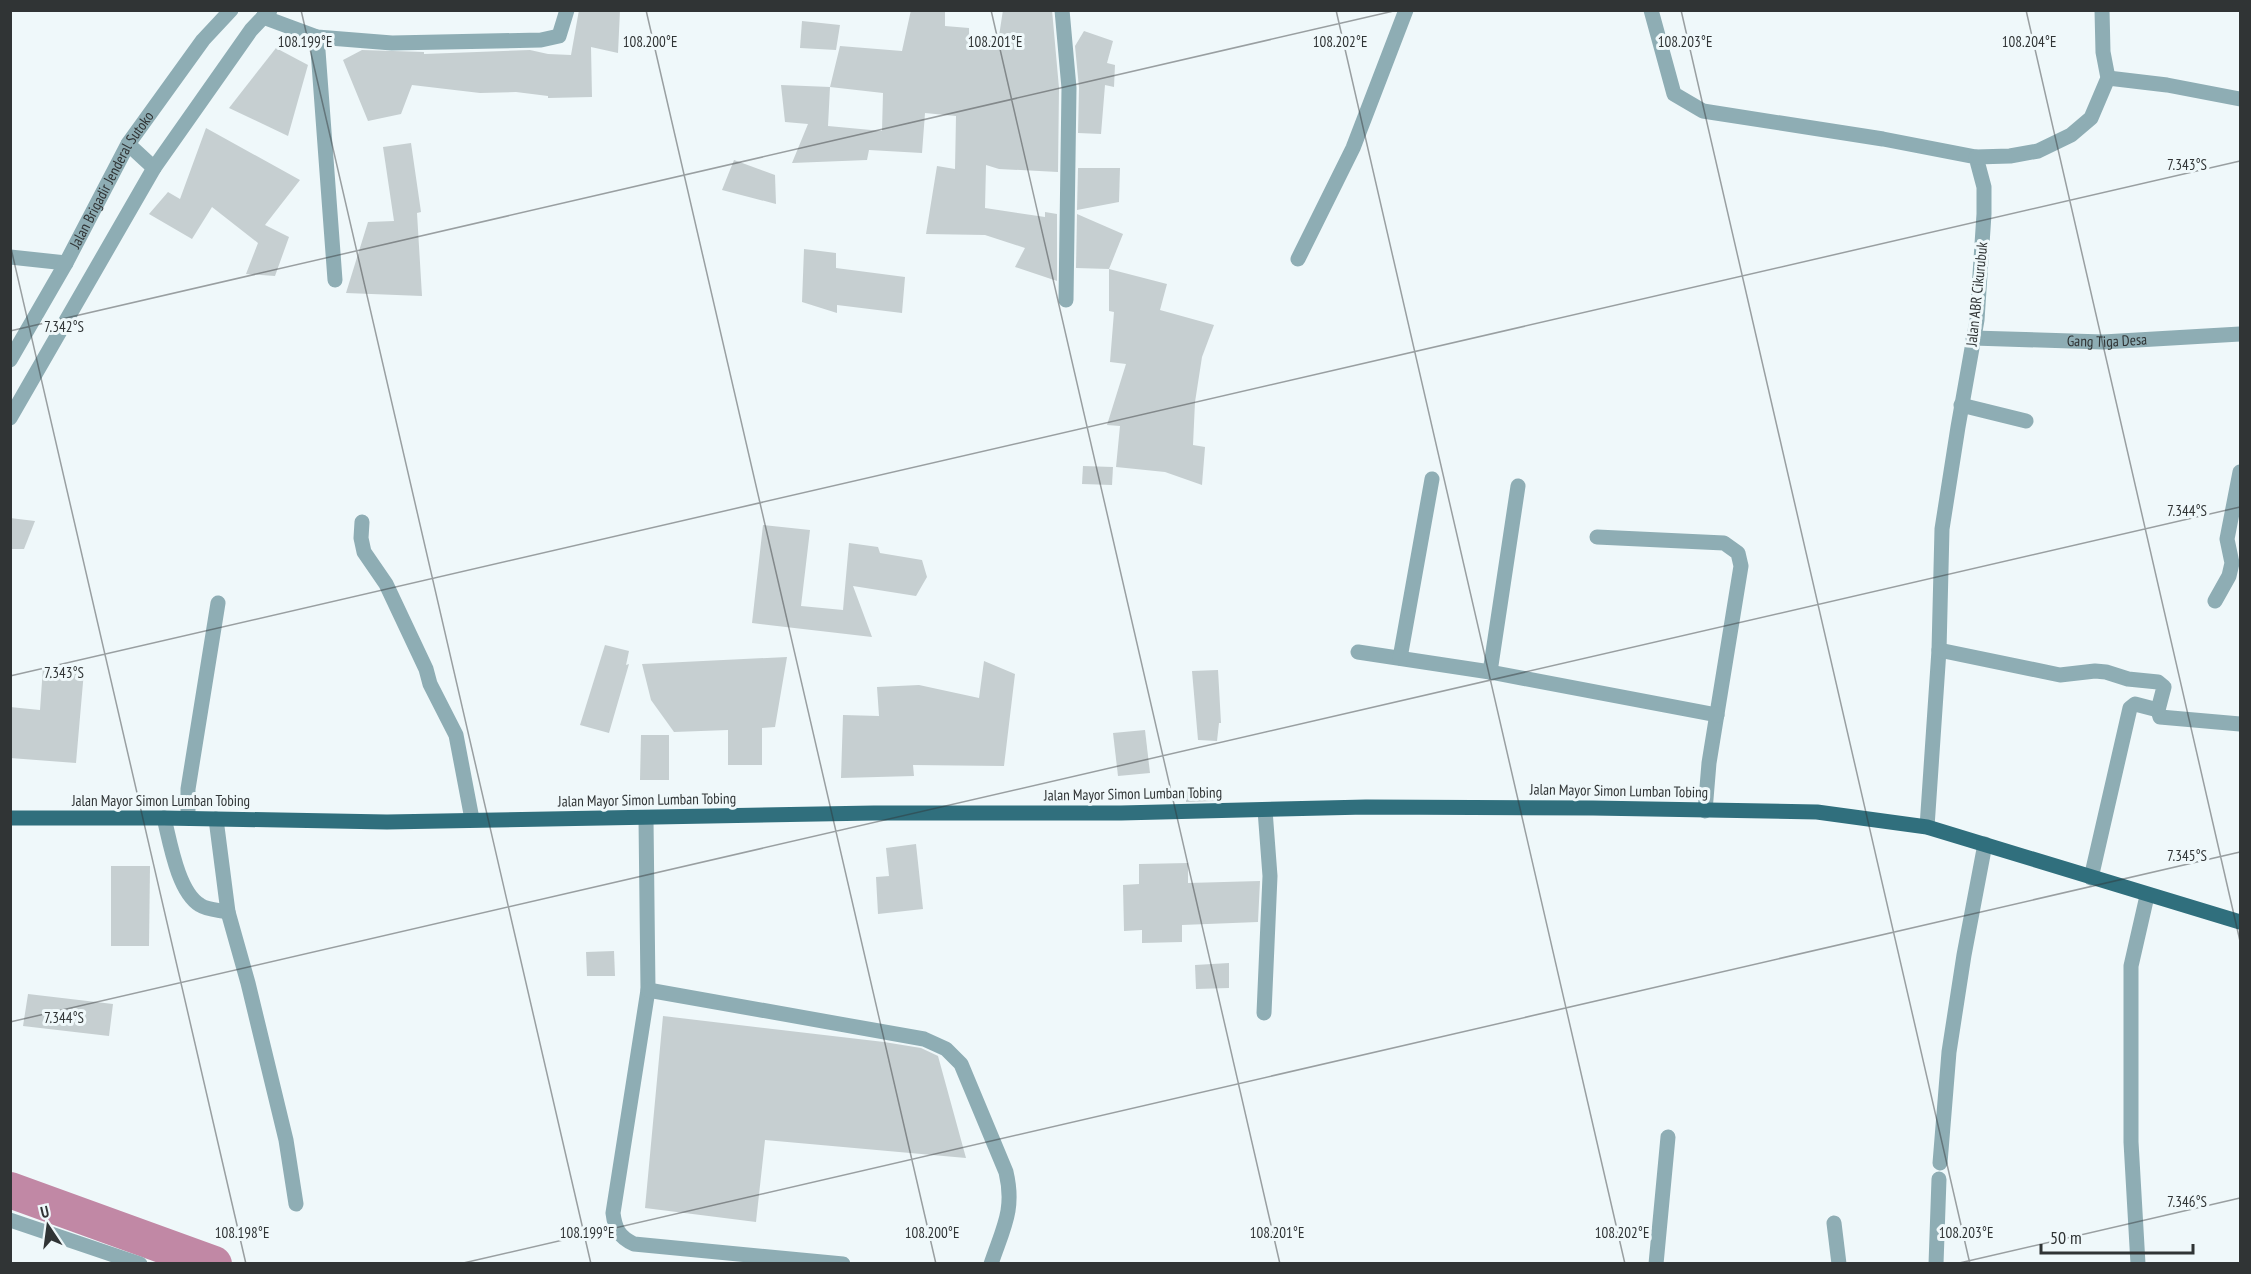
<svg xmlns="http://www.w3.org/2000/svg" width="2251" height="1274" font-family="'PT Sans Narrow',sans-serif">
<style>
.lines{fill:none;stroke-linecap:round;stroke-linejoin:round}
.river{stroke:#c188a5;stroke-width:36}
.building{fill:#c6cfd1;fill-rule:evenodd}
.minor{stroke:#8eadb4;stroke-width:15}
.major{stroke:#306f7d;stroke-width:15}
.ticks{fill:none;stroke:#303435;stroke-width:1.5;stroke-opacity:0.45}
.labels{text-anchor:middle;stroke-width:6;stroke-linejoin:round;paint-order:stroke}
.street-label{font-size:15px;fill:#303435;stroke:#eff8fa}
.ticks-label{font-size:15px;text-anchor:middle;fill:#303435;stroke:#eff8fa;stroke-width:6;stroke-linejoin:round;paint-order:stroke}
</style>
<rect width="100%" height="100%" fill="#eff8fa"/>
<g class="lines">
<path class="river" d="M 10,1190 L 214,1264"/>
</g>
<g class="building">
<path d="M 579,10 L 620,10 L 618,53 L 591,47 L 592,97 L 548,98 L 548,96 L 516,92 L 480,93 L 412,85 L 401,114 L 368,121 L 343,60 L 362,50 L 424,52 L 424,54 L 530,50 L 548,54 L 571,55 Z"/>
<path d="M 911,10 L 945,10 L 945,26 L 969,28 L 969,36 L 999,36 L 1003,10 L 1052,10 L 1059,88 L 1058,172 L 999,169 L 986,165 L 985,208 L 1045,217 L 1045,212 L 1057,214 L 1057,281 L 1015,267 L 1025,248 L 985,235 L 926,234 L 937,166 L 955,169 L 956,116 L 925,113 L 922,153 L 869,150 L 867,160 L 792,163 L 808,124 L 785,122 L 781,85 L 830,87 L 840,46 L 902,51 ZM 830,87 L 883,93 L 882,131 L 828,126 Z"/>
<path d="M 802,21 L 840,25 L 836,50 L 800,48 Z"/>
<path d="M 1084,31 L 1113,41 L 1107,63 L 1115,65 L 1114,87 L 1105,85 L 1101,134 L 1078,133 L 1079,88 L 1075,46 Z"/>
<path d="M 276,48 L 308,65 L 288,136 L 229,108 Z"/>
<path d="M 206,128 L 300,180 L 265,225 L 289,237 L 275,276 L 246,274 L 258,243 L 212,207 L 192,239 L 149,214 L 168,192 L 180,199 Z"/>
<path d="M 411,143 L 421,212 L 417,213 L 422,296 L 346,293 L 368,222 L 394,221 L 383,147 Z"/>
<path d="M 734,160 L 775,175 L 776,204 L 722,190 Z"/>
<path d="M 1078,168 L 1120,168 L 1119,202 L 1077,210 Z"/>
<path d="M 1077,214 L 1123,234 L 1109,269 L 1076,268 Z"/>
<path d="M 804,249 L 836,253 L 836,268 L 905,277 L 902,313 L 837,305 L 837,313 L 802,302 Z"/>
<path d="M 1109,269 L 1167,284 L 1160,310 L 1214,325 L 1202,357 L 1195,402 L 1193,445 L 1205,447 L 1202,485 L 1165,472 L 1116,467 L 1120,426 L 1107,425 L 1126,364 L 1110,362 L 1114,312 L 1109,311 Z"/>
<path d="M 1083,466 L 1113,467 L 1112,485 L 1082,484 Z"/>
<path d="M 10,518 L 35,521 L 24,549 L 10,549 Z"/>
<path d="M 763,525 L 810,530 L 801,606 L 843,610 L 849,543 L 878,547 L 880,553 L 922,560 L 927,577 L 916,596 L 853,586 L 872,637 L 752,623 Z"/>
<path d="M 605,645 L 629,651 L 626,665 L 629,664 L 609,733 L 580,725 Z"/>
<path d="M 787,657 L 775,727 L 762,728 L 762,765 L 728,765 L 728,730 L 674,732 L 651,700 L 642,664 Z"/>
<path d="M 984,661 L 1015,674 L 1004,766 L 913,765 L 914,776 L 841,778 L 843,715 L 879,716 L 877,687 L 919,685 L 979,698 Z"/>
<path d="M 43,667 L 84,671 L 76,763 L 10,758 L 10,707 L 40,710 Z"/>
<path d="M 1218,670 L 1221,723 L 1219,723 L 1217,741 L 1198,740 L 1192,671 Z"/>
<path d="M 1145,730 L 1150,773 L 1118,776 L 1113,733 Z"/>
<path d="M 641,735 L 669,735 L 669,780 L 640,780 Z"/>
<path d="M 1216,790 L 1216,801 L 1186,802 L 1186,791 Z"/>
<path d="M 916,844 L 923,909 L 878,914 L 876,877 L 889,876 L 886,848 Z"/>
<path d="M 1188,863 L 1188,883 L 1260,881 L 1258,922 L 1182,925 L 1182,942 L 1142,943 L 1142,930 L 1124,931 L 1123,885 L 1139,884 L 1139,864 Z"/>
<path d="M 111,866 L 150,866 L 149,946 L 111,946 Z"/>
<path d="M 614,951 L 615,976 L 587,976 L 586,952 Z"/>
<path d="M 1229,963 L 1229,988 L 1196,989 L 1195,965 Z"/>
<path d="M 28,994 L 113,1004 L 109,1036 L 23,1026 Z"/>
<path d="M 663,1016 L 884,1042 L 921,1048 L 938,1056 L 966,1158 L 765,1140 L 756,1222 L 645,1208 Z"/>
</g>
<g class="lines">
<g class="minor">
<path d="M 1062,10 L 1069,88 L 1066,300"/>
<path d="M 1651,10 L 1674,94 L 1703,111 L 1883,139 L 1976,157 L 1984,187 L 1984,214 L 1977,320 L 1958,427 L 1942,529 L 1939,650 L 1927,827"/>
<path d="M 263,17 L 317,37 L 392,43 L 541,40 L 559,36 L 567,10"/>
<path d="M 317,37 L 335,280"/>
<path d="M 2108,78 L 2167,85 L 2240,99"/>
<path d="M 128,144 L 154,168"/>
<path d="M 1976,157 L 2010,156 L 2038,151 L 2071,135 L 2091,118 L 2108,78 L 2103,52 L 2102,10"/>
<path d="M 10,257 L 66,263"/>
<path d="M 1298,259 L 1353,148 L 1406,10"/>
<path id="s1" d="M 1973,338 L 2103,342 L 2240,334"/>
<path id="s2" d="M 10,360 L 66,263 L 128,144 L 203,40 L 231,10"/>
<path d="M 1961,405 L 2026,421"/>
<path d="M 10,418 L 154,168 L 251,30 L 270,10"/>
<path d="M 362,522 L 361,538 L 364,552 L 386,584 L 426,669 L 430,684 L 456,735 L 472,819"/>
<path d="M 1597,537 L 1724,543 L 1738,553 L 1741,566 L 1709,763 L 1705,811"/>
<path d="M 2215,601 L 2229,576 L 2232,563 L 2227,539 L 2240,472"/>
<path d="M 1939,650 L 2060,675 L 2095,671 L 2106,672 L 2128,679 L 2158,682 L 2164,687 L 2158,710 L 2160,717 L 2240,724"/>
<path d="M 1358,652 L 1490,672 L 1717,715"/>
<path d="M 1400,658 L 1432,479"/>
<path d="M 1490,672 L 1518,486"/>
<path d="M 164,818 C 170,842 178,892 200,905 C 207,910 219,910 228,912"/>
<path d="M 188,818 L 188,789 L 218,603"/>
<path d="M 216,819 L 228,912 L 248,983 L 286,1140 L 296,1204"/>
<path d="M 646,819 L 648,990 L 613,1213 C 615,1229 619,1237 634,1244 L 843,1264"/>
<path d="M 2091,878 L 2130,708 L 2135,704 L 2158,710"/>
<path d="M 648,990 L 924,1039 L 946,1049 L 961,1064 L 1006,1172 C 1015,1210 1003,1228 991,1264"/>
<path d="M 1264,1013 L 1270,876 L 1265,810"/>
<path d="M 1940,1163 L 1949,1052 L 1964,955 L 1985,844"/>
<path d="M 10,1220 L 140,1264"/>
<path d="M 1834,1223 L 1839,1264"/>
<path d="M 1656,1264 L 1668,1137"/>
<path d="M 1936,1264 L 1939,1179"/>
<path d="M 2138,1264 L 2131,1142 L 2131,966 L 2147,896"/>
</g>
<path class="major" d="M 10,818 L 164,818 L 387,822 L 874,813 L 1121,813 L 1366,807 L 1593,808 L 1817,812 L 1927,827 L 2240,922"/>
</g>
<path class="ticks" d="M 301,10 L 591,1264M 646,10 L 936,1264M 991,10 L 1280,1264M 1336,10 L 1625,1264M 1681,10 L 1970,1264M 2026,10 L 2240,941M 10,244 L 246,1264M 10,331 L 1398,10M 10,676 L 2240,161M 10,1022 L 2240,507M 459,1264 L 2240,852M 1955,1264 L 2240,1198"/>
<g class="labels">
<g class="street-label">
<text dy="5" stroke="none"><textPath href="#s2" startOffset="207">Jalan Brigadir Jenderal Sutoko</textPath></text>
<text transform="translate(1977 294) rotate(-84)" y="5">Jalan ABR Cikurubuk</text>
<text dy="5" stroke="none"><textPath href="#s1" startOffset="134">Gang Tiga Desa</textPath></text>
<text transform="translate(1619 791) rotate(1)" y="5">Jalan Mayor Simon Lumban Tobing</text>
<text transform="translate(1133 794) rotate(-1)" y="5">Jalan Mayor Simon Lumban Tobing</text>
<text transform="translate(647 800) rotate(-1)" y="5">Jalan Mayor Simon Lumban Tobing</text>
<text x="161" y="806">Jalan Mayor Simon Lumban Tobing</text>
</g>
</g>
<g class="ticks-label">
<text x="305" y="47">108.199°E</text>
<text x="650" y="47">108.200°E</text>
<text x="995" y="47">108.201°E</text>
<text x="1340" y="47">108.202°E</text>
<text x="1685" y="47">108.203°E</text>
<text x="2029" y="47">108.204°E</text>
<text x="2187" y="170">7.343°S</text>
<text x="64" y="332">7.342°S</text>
<text x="2187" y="516">7.344°S</text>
<text x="64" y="678">7.343°S</text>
<text x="2187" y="861">7.345°S</text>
<text x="64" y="1023">7.344°S</text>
<text x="2187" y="1207">7.346°S</text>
<text x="242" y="1238">108.198°E</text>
<text x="587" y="1238">108.199°E</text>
<text x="932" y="1238">108.200°E</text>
<text x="1277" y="1238">108.201°E</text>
<text x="1622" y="1238">108.202°E</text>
<text x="1966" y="1238">108.203°E</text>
</g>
<rect width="2251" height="1274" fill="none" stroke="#303435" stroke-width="24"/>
<g transform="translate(48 1226) rotate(347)" stroke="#eff8fa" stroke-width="4.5" paint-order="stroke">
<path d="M0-4.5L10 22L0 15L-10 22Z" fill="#303435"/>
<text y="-9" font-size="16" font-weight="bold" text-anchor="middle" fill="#303435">U</text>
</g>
<path d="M2041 1244v9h152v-9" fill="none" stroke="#303435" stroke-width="3"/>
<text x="2050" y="1244" font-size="18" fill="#303435" stroke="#eff8fa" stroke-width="4.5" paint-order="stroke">50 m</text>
</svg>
